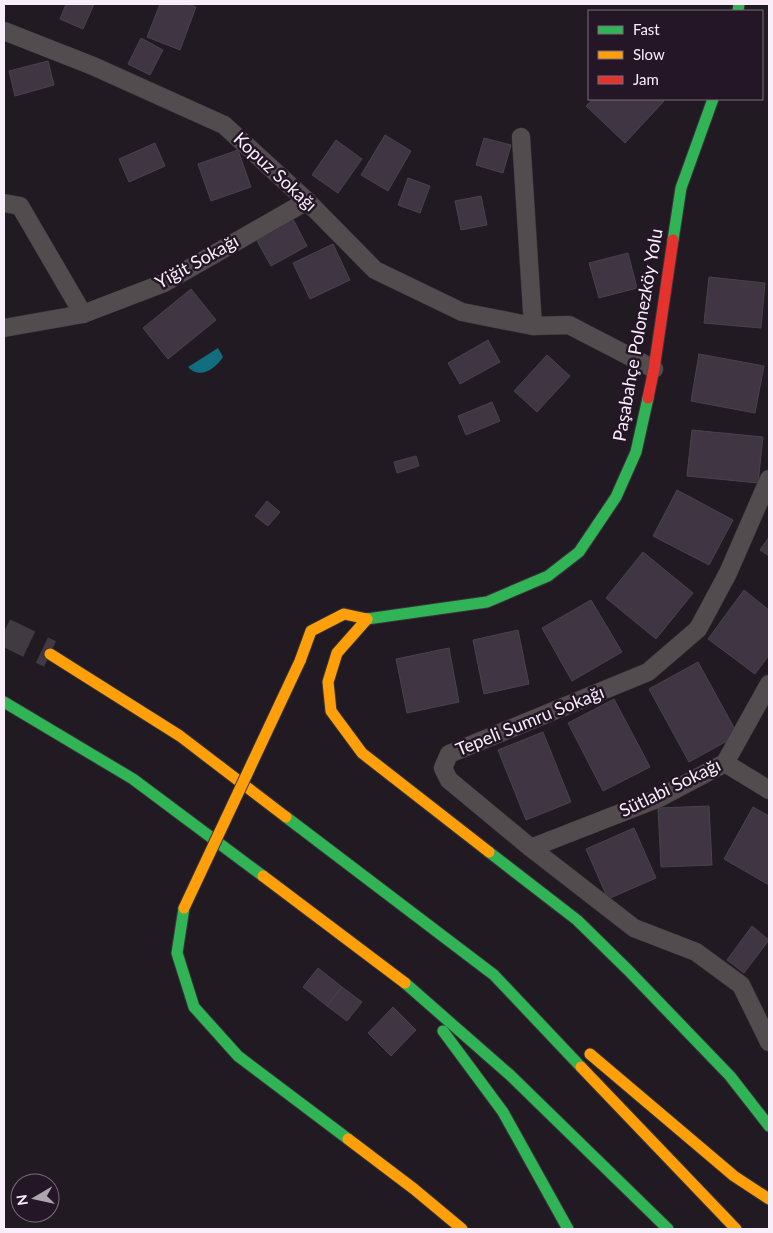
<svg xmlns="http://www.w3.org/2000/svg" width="773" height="1233" font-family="Lato,sans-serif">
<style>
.water{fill:#126d7e}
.building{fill:#403643;stroke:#48434a}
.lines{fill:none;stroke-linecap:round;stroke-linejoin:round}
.highway-tunnel{stroke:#413a42;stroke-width:28;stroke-dasharray:28 14;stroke-linecap:butt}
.street-casing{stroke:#3a343b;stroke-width:19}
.fast-casing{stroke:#3a343b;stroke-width:13}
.slow-casing{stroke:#3a343b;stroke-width:13}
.jam-casing{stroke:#3a343b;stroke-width:13}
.street{stroke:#524c4e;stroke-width:18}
.fast{stroke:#30b455;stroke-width:11}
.slow{stroke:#ff9f0a;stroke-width:11}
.jam{stroke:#e5322d;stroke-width:11}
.slow-bridge-casing{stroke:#3a343b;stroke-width:13;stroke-linecap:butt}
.slow-bridge{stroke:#ff9f0a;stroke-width:11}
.labels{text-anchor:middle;stroke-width:5;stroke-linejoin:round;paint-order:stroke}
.street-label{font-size:18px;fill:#f8eef9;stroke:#241626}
</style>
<rect width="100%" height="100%" fill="#211a22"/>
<path class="water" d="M 218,348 L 223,357 C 215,369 200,380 188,367 Z"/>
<g class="building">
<path d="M 66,4 L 94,4 L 83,29 L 60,19 Z"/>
<path d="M 160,4 L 188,4 L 196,7 L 180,50 L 147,37 Z"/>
<path d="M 141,38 L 163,50 L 150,75 L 128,64 Z"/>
<path d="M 48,61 L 54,85 L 15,96 L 9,71 Z"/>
<path d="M 593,99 L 662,99 L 664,101 L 625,143 L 586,106 Z"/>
<path d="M 385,135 L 411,151 L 388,191 L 361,175 Z"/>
<path d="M 484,138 L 511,145 L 503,173 L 476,165 Z"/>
<path d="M 336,140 L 362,159 L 338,193 L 312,175 Z"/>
<path d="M 155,143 L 165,166 L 129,182 L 119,159 Z"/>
<path d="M 238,150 L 251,187 L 211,201 L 198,164 Z"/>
<path d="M 408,178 L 430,186 L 420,213 L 398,205 Z"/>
<path d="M 481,196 L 487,225 L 461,230 L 455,201 Z"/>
<path d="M 293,219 L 307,246 L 271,266 L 256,239 Z"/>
<path d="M 333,244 L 350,280 L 310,299 L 293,263 Z"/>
<path d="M 628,253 L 637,288 L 599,298 L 589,263 Z"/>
<path d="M 709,277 L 765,283 L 761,328 L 704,323 Z"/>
<path d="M 191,289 L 216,320 L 168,359 L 143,328 Z"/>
<path d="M 488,340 L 500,362 L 460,384 L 448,363 Z"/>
<path d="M 699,354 L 764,366 L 755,413 L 691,401 Z"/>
<path d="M 547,355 L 570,376 L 537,412 L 514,391 Z"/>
<path d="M 492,402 L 500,421 L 466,435 L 458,416 Z"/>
<path d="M 692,430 L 763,437 L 758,483 L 687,476 Z"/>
<path d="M 416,456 L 419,466 L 397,473 L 394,462 Z"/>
<path d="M 677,490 L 733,520 L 709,565 L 653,536 Z"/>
<path d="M 267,501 L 280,512 L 268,526 L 255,516 Z"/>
<path d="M 769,537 L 769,556 L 760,550 Z"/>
<path d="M 643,552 L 693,593 L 656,639 L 606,598 Z"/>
<path d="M 744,590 L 769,610 L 769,655 L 755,674 L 708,639 Z"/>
<path d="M 591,600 L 622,652 L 572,681 L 542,628 Z"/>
<path d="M 518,630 L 529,684 L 484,694 L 473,640 Z"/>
<path d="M 449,648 L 459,702 L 407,713 L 396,659 Z"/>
<path d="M 698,662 L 738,735 L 689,762 L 649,689 Z"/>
<path d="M 614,699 L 650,767 L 603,791 L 568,723 Z"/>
<path d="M 543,732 L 571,802 L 526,820 L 498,750 Z"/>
<path d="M 709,806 L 712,865 L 661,867 L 658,808 Z"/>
<path d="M 753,807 L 769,816 L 769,885 L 724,859 Z"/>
<path d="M 634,828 L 656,878 L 608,899 L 586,849 Z"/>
<path d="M 752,926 L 769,940 L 744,973 L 727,960 Z"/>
<path d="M 318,968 L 342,987 L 327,1006 L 303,987 Z"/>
<path d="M 342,987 L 362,1002 L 347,1021 L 327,1006 Z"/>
<path d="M 393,1007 L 416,1030 L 391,1056 L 368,1033 Z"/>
</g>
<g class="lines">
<path class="highway-tunnel" d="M 4,632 L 50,654"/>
<g class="street-casing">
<g id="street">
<path d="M 4,31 L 93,66 L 224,125 L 307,201 L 375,270 L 462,312 L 533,326 L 569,325 L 654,369"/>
<path d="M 521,137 L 533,326"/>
<path d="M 4,203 L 20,206 L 83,314 L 164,283 L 307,201"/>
<path d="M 4,328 L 83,314"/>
<path d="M 769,479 L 728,573 L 698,629 L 648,672 L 449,754 L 443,768 L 449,780 L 531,848 L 634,928 L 696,952 L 741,985 L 769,1042"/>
<path d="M 725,763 L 769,790"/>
<path d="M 531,848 L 659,798 L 725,763 L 769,684"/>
</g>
</g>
<g class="fast-casing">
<g id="fast">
<path d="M 738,11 L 739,4"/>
<path d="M 673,240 L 681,188 L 713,99"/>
<path d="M 367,619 L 487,602 L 548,576 L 579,552 L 616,497 L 636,452 L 648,398"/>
<path d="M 4,702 L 133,779 L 263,876"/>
<path d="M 286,817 L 494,975 L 581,1067"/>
<path d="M 489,852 L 577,920 L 628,970 L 730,1076 L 769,1126"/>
<path d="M 184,908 L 177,953 L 194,1007 L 238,1056 L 348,1139"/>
<path d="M 405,983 L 510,1075 L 668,1229"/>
<path d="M 443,1031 L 503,1112 L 568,1229"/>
</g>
</g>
<g class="slow-casing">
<g id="slow">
<path d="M 367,619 L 337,653 L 328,682 L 331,711 L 362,753 L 489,852"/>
<path d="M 50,654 L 180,736 L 286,817"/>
<path d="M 300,661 L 311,631 L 344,614 L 367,619"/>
<path d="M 263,876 L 405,983"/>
<path d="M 590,1054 L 734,1176 L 769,1199"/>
<path d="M 581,1067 L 736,1229"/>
<path d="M 348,1139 L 414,1189 L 462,1229"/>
</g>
</g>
<g class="jam-casing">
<path id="jam" d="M 648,398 L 654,369 L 673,240"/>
</g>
<use href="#street" class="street"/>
<use href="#fast" class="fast"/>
<use href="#slow" class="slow"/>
<use href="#jam" class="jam"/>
<g class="slow-bridge-casing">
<path id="slow-bridge" d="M 184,908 L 300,661"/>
</g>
<use href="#slow-bridge" class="slow-bridge"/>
</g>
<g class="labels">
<g class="street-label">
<text transform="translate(275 172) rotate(43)" y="6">Kopuz Sokağı</text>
<text transform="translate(197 262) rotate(-29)" y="6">Yiğit Sokağı</text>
<text transform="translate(638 335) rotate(-80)" y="6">Paşabahçe Polonezköy Yolu</text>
<text transform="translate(530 721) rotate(-22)" y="6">Tepeli Sumru Sokağı</text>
<text transform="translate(670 788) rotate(-26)" y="6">Sütlabi Sokağı</text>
</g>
</g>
<rect width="773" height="1233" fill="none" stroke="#f8eef9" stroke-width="10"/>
<rect x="588" y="10" width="175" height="90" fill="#241626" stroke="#796c7a"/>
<rect x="598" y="26" width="25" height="8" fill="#30b455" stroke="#796c7a"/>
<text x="633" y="35" font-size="15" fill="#f8eef9">Fast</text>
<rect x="598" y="51" width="25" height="8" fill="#ff9f0a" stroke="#796c7a"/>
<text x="633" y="60" font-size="15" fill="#f8eef9">Slow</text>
<rect x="598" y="76" width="25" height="8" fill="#e5322d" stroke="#796c7a"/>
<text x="633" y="85" font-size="15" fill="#f8eef9">Jam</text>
<g transform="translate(35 1198) rotate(261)"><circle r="24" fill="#241626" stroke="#796c7a"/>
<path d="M0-4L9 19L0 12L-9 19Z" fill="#ada4ae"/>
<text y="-8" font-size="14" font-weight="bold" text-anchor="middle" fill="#f8eef9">N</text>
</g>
</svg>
